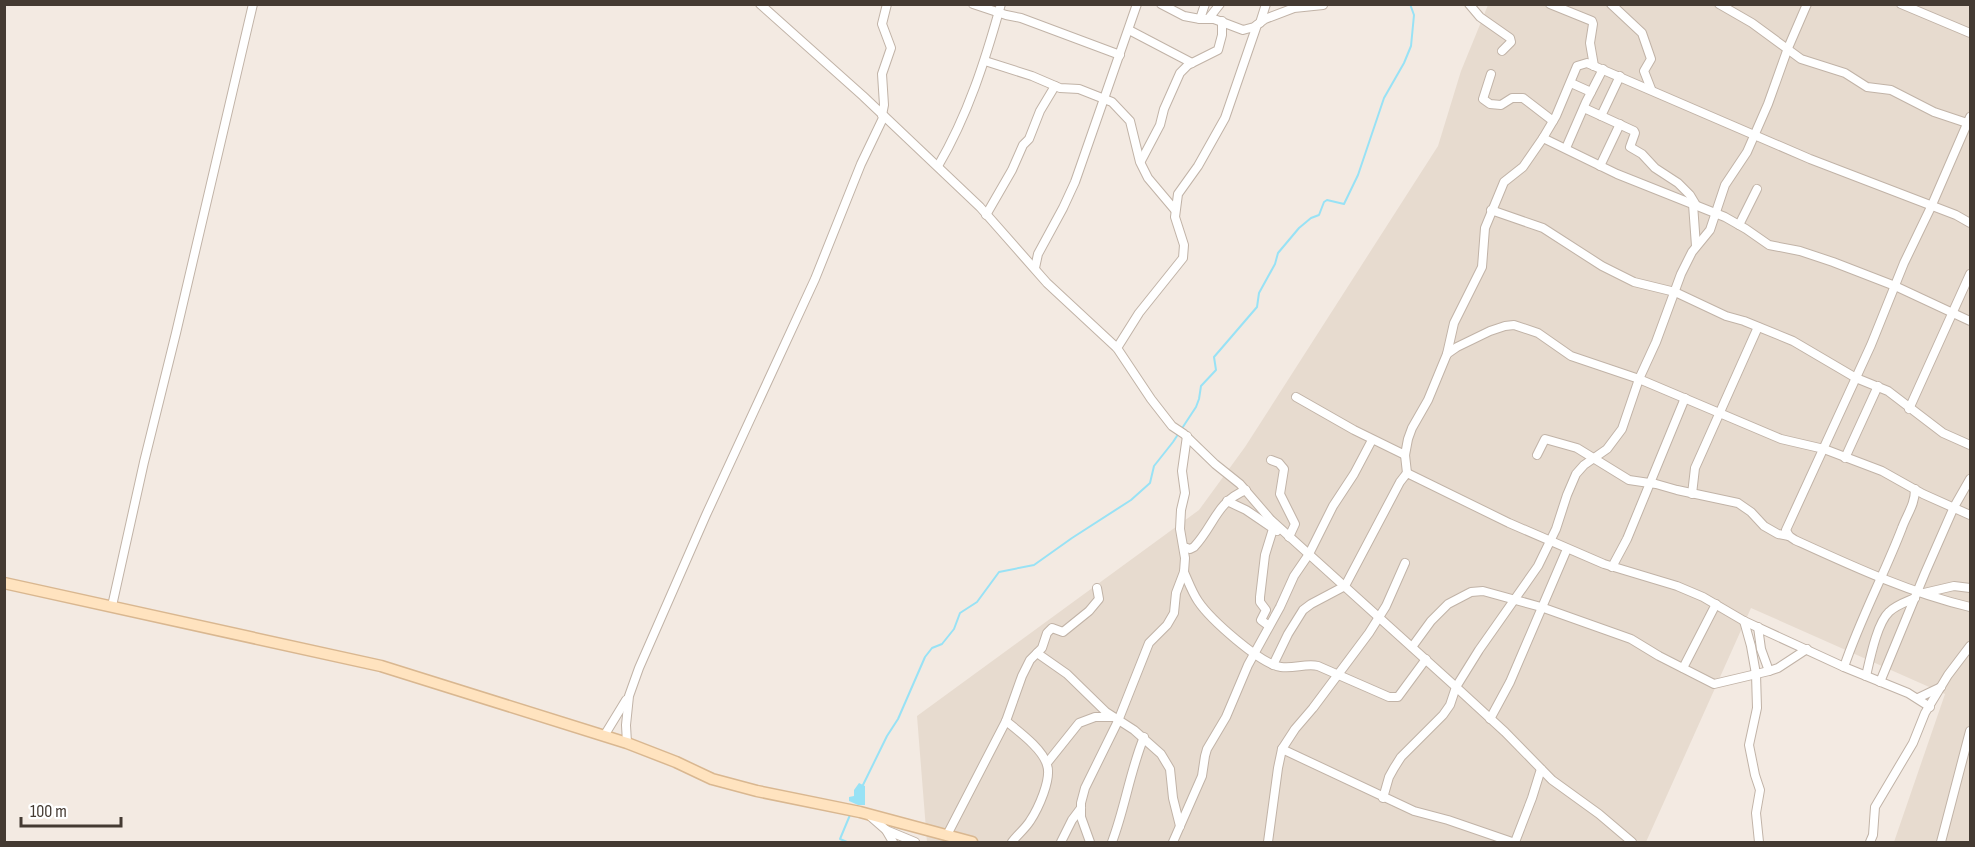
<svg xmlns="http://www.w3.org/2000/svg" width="1975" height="847" font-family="'Sofia Sans Condensed',sans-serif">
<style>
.residential{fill:#e7dbcf}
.water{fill:#98e2f5}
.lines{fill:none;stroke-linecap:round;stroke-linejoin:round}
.stream{stroke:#98e2f5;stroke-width:2}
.street-casing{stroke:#c1b3a7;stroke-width:10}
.secondary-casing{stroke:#d9b790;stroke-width:13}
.street{stroke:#fff;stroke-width:8}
.secondary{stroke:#ffe3bf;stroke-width:10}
</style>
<rect width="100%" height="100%" fill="#f3eae2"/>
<path class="residential" d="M 1488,5 L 1970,5 L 1970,842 L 1894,842 L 1945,694 L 1751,608 L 1646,842 L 927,842 L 917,716 L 1199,510 L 1245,447 L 1438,146 L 1461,71 Z"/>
<path class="water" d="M 859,783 L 865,786 L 865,805 L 858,805 L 849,801 L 849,797 L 854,796 L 854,790 Z"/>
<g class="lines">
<g class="stream">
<path d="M 862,787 L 887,736 L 898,719 L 925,657 L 932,648 L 942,644 L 954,629 L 960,613 L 977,602 L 999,572 L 1034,565 L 1072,538 L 1131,500 L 1150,483 L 1154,466 L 1173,442 L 1196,407 L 1199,399 L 1201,386 L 1216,370 L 1214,357 L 1257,307 L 1259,293 L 1275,264 L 1278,253 L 1299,228 L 1311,218 L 1319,215 L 1324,202 L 1327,200 L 1344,204 L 1358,175 L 1384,98 L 1404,63 L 1411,46 L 1414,15 L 1410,4"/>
<path d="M 847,842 L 840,839 L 850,815"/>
</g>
<g class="street-casing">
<g id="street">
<path d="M 760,4 L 863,96 L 980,207 L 1047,283 L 1117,348 L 1151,399 L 1172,426 L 1184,434 L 1215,464 L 1240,484 L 1271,520 L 1456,687 L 1505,732 L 1552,780 L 1599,814 L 1632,842"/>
<path d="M 973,4 L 1006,15 L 1021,18 L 1120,55"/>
<path d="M 1161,4 L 1184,16 L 1200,19 L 1214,19 L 1243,30 L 1254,27 L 1265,19 L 1294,8 L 1323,5"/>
<path d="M 1469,4 L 1480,17 L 1510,38 L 1511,42 L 1502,51"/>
<path d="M 1550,4 L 1592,21 L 1593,24 L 1590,43 L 1594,66"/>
<path d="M 1611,4 L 1642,33 L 1651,59 L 1644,71 L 1651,89"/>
<path d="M 1719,4 L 1752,23 L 1801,59 L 1845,73 L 1867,87 L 1891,90 L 1934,112 L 1970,124"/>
<path d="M 1901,4 L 1970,33"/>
<path d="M 1209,18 L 1220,4"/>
<path d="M 1200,19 L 1205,4"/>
<path d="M 1260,23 L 1266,4"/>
<path d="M 1129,30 L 1192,63"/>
<path d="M 985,61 L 1032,76 L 1060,88 L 1079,89 L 1112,102 L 1130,121 L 1140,162 L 1148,178 L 1175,210"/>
<path d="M 1491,74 L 1483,99 L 1490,104 L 1501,105 L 1512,98 L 1523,98 L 1553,121"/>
<path d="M 1571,83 L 1591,92"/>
<path d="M 1584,108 L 1634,131 L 1635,133 L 1630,147 L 1642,154 L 1655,168 L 1678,183 L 1690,195 L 1696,205"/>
<path d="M 882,115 L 884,105 L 882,74 L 891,48 L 882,24 L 887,4"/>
<path d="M 1601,116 L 1620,76"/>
<path d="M 1970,117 L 1931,207 L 1904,263 L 1871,345 L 1786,530 L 1789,536 L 1795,540 C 1852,566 1910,593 1970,607"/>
<path d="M 1543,138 L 1617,174 L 1725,217 L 1746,229 L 1769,245 L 1800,251 L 1833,262 L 1895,286 L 1970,321"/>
<path d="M 1566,148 L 1586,102 L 1603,69"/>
<path d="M 1141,161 L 1160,125 L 1164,109 L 1180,73 L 1188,65 L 1218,50 L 1222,35 L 1222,21"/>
<path d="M 938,166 C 968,115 985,61 1001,4"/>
<path d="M 1600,166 L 1620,124"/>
<path d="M 1693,204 L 1696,246"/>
<path d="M 1491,210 L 1543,228 L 1602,266 L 1634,282 L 1675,292 L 1726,316 L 1744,321 L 1793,341 L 1856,378 L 1888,391 L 1943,433 L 1970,445"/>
<path d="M 986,215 L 1012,170 L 1023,145 L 1029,139 L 1040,111 L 1055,86"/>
<path d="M 1739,225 L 1757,189"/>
<path d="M 1035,268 L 1038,254 L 1063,208 L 1075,182 L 1137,4"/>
<path d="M 1117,348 L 1139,313 L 1183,258 L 1184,245 L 1175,217 L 1178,194 L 1198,166 L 1225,118 L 1257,25"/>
<path d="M 1447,354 L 1454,323 L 1482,267 L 1485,228 L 1504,182 L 1523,167 L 1543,138 L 1556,116 L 1577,66 L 1587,63 L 1594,66 L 1810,159 L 1956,215 L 1970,223"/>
<path d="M 1296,397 L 1354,430 L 1405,455"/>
<path d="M 1909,409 L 1970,274"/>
<path d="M 1537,455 L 1545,439 L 1577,448 L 1629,480 L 1656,484 L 1677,490 L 1738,503 L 1751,512 L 1764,526 L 1778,534 L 1789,536"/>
<path d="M 1845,458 L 1878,386"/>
<path d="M 1271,460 L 1279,463 L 1284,469 L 1280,494 L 1295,524 L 1289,537"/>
<path d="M 1407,473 L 1405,455 L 1408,439 L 1412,428 L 1428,400 L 1447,354 L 1457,347 L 1490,331 L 1505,326 L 1514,325 L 1538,333 L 1571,356 L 1639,379 L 1781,439 L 1824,449 L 1882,471 L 1923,494 L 1970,515"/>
<path d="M 1692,494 L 1695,468 L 1758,327"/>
<path d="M 1227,501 L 1246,510 L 1277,531"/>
<path d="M 1184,547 L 1190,549 L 1194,547 C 1214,526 1216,502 1246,490"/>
<path d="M 1612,567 L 1627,539 L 1685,398"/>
<path d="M 1184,572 C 1188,581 1192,592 1198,601 C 1210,619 1260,664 1281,667 C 1294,669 1306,663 1318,666 L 1389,697 L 1398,697 L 1426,659"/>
<path d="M 1924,593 L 1954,586 L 1970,588"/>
<path d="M 112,606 L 144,462 L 176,333 L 253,4"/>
<path d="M 1744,621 L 1751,646 L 1756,674 L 1757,708 L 1749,745 L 1755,775 L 1760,790 L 1756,813 L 1759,842"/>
<path d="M 1269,626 L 1261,620 L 1266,610 L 1260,602 L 1260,597 L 1265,555 L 1273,529"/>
<path d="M 1758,627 L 1761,649 L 1769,671"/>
<path d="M 1412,647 L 1431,621 L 1448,604 L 1471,592 L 1483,591 L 1541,607 L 1631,639 L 1659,656 L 1714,684 L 1769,671 L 1778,668 L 1807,649"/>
<path d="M 1037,653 L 1067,674 L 1106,712 L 1134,730 L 1161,754 L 1170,769 L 1173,798 L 1180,826"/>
<path d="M 1273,665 L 1288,634 L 1303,610 L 1311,604 L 1345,586 L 1400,482 L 1407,473 L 1509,523 L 1604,564 L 1677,586 L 1703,597 L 1744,621 L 1844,667 L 1908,693 L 1930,707"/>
<path d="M 1844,667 C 1860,619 1884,575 1902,528 C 1907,514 1915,505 1915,489"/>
<path d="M 1683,668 L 1716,604"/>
<path d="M 1866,676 C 1870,659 1877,623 1889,612 C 1896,605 1906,602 1915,598"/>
<path d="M 1880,682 L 1925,573 L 1954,507 L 1970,479"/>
<path d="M 1918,698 L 1941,687"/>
<path d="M 1490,719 L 1510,682 L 1567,549"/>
<path d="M 1006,721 C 1018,731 1043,749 1047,765 C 1052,779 1038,809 1030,821 C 1025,829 1017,835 1012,842"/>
<path d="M 604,736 L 626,700"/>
<path d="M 627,743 L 626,725 L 629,696 L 639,668 L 706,515 L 815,279 L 861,164 L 884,116"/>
<path d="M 1282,749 L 1414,811 L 1448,820 L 1512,842"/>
<path d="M 1047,763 L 1079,723 L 1095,717 L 1112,717"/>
<path d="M 1383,798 L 1389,777 L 1394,768 L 1401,757 L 1443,715 L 1450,705 L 1456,687 L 1479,650 L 1538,566 L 1556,529 L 1567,495 L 1576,474 L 1584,465 L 1607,449 L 1622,429 L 1639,379 L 1656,342 L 1681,274 L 1692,252 L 1710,230 L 1725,185 L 1747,152 L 1768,104 L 1788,48 L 1807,4"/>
<path d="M 870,816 L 886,830 L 915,842"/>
<path d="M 886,830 L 893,842"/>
<path d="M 947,835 L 1006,721 L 1022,676 L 1030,660 L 1042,648 L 1047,633 L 1052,628 L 1063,632 L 1089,611 L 1099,599 L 1097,588"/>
<path d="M 1061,842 L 1072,820 L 1081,808"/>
<path d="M 1090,842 L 1081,817 L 1081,803 L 1085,788 L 1118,721 L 1149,643 L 1167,625 L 1174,613 L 1176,593 L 1184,572 L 1185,558 L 1180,529 L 1181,510 L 1185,493 L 1182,471 L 1187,436"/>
<path d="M 1112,842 C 1125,808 1130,771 1144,737"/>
<path d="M 1173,842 L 1202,776 L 1205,756 L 1207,749 L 1226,717 L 1248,665 L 1280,607 L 1294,576 L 1309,554 L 1333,506 L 1354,474 L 1372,440"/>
<path d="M 1268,842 L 1278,768 L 1282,749 L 1295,729 L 1313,708 L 1369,633 L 1386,606 L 1405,563"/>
<path d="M 1515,842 L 1532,798 L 1541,769"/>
<path d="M 1870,842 L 1873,835 L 1875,807 L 1913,743 L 1925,713 L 1948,675 L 1970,646"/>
<path d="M 1941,842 L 1970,731"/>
</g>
</g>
<g class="secondary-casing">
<path id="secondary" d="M 4,583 L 381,666 L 627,743 L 676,762 L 712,779 L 757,791 L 860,812 L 972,842"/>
</g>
<use href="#street" class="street"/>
<use href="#secondary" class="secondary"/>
</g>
<rect width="1975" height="847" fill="none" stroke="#443a32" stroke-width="12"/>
<path d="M21 817v9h100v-9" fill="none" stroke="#443a32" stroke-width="3"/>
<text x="30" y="817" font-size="18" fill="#443a32" stroke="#ffffff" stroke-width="4.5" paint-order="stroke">100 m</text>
</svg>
